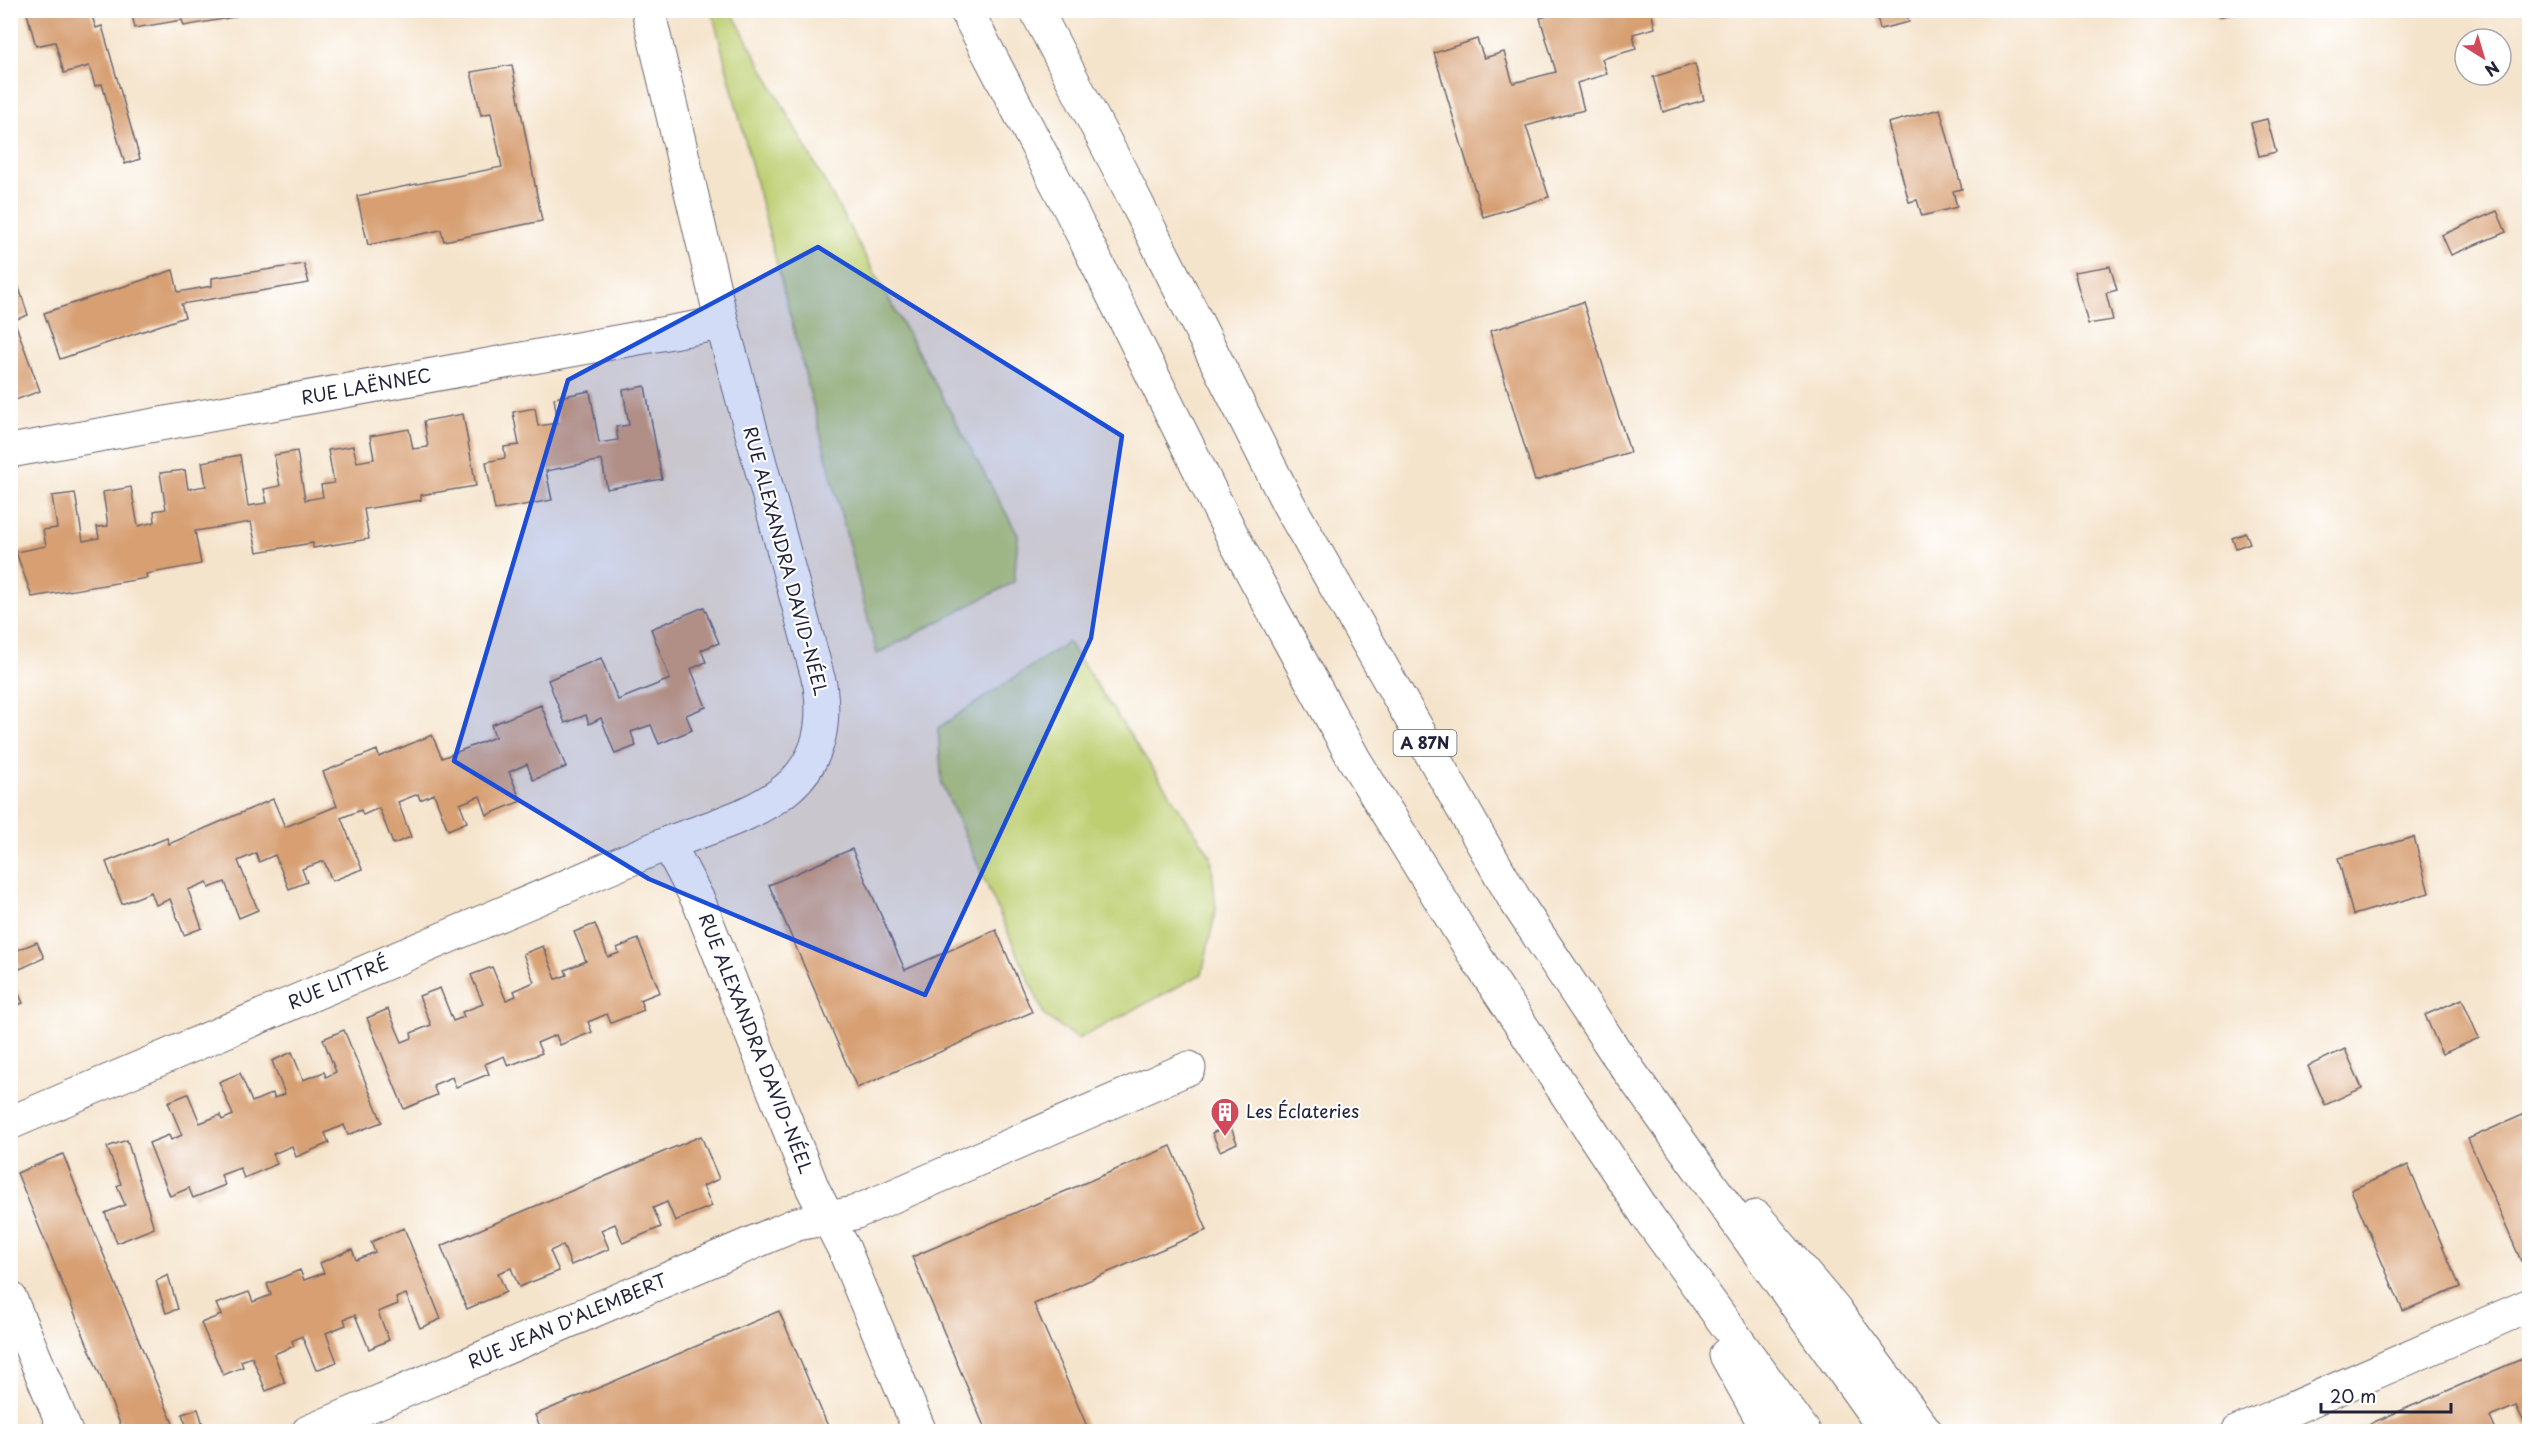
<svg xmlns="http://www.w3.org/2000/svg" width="2540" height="1442" font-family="'Playpen Sans',sans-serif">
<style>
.green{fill:#becf72;stroke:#707856;stroke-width:1.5}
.building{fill:#d79f72}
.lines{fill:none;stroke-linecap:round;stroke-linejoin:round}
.street-casing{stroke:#6c666e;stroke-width:35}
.secondary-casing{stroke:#6c666e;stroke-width:35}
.highway-casing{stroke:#6c666e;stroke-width:35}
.street{stroke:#fff;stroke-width:33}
.secondary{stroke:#fff;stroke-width:33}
.highway{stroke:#fff;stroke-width:33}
.marked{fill:#1d4ed8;fill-opacity:0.2;stroke:#1d4ed8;stroke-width:4.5;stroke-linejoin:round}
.labels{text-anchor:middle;stroke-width:4.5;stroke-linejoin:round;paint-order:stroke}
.shield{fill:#fff;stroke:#646476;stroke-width:1.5}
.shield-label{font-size:16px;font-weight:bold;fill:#22223b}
.street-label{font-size:18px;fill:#22223b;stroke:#fff}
.poi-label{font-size:18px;fill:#22223b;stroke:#fff;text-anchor:start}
</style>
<rect width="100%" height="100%" fill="#fff"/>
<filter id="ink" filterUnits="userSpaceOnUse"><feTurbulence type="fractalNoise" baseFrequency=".0167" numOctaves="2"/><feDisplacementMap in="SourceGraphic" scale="12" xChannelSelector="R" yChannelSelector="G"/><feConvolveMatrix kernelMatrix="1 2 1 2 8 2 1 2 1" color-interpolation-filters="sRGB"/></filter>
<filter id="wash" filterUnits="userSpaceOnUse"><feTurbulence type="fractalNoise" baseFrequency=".008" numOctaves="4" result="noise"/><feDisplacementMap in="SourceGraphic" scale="24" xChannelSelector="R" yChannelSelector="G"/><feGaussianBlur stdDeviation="1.35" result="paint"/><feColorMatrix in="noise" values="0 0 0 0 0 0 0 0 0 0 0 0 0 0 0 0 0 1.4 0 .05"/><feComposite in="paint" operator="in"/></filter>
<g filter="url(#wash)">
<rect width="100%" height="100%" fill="#f5e4cc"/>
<g class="green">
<path d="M 712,11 L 731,11 L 1018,535 L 1014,582 L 877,654 Z"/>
<path d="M 1068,642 L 1211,856 L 1216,909 L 1202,974 L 1078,1039 L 1045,1016 L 942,784 L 938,728 Z"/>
</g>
<g id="blocks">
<g class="building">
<path d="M 26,10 L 90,10 L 96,28 L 102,26 L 140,159 L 125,164 L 102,84 L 95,86 L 89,66 L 64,73 L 55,42 L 36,46 Z"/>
<path d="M 97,10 L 118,10 L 118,12 L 98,15 Z"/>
<path d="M 131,10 L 234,10 L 235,17 L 184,26 L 182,20 L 135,28 Z"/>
<path d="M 1567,10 L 1651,10 L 1655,28 L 1633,34 L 1636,49 L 1602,59 L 1607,74 L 1577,83 L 1584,110 L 1526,126 L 1549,197 L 1483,217 L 1434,53 L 1477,39 L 1484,58 L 1504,52 L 1513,83 L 1556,72 L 1540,18 Z"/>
<path d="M 1855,10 L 1906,10 L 1909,22 L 1880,29 L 1876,13 L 1856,18 Z"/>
<path d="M 2216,10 L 2252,10 L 2252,11 L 2218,17 Z"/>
<path d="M 1695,64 L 1704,100 L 1663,112 L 1653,77 Z"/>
<path d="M 512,65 L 542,221 L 444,241 L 441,230 L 368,245 L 357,196 L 502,167 L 491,113 L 481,115 L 471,72 Z"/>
<path d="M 1940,109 L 1962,189 L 1953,191 L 1957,207 L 1922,216 L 1917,200 L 1909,202 L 1888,123 Z"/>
<path d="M 2267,119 L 2276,152 L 2259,156 L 2251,123 Z"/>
<path d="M 2497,211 L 2506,232 L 2451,255 L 2442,235 Z"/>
<path d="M 10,260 L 28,315 L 14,320 L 40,391 L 10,402 Z"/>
<path d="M 304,264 L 309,283 L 181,304 L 185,317 L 60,359 L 44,313 L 173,270 L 178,292 L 212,286 L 212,278 Z"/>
<path d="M 2110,266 L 2117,290 L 2106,293 L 2113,320 L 2088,324 L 2074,272 Z"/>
<path d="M 1583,302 L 1630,452 L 1535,481 L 1490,331 Z"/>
<path d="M 645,386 L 662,479 L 607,489 L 602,460 L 546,471 L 552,500 L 495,510 L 486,462 L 505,458 L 504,447 L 519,445 L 513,412 L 535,408 L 538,426 L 558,423 L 554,398 L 590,391 L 599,443 L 618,440 L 616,427 L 629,425 L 623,390 Z"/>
<path d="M 463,414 L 476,486 L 421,495 L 421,500 L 364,509 L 369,539 L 313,548 L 313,543 L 257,552 L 251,522 L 195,531 L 201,564 L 146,574 L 147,578 L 32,597 L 16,552 L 46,546 L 43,530 L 57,528 L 52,496 L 75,493 L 83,541 L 99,538 L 97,527 L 108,526 L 103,492 L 131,487 L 138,526 L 155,522 L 154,511 L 166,509 L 160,473 L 185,470 L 188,489 L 206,486 L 202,462 L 240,455 L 248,506 L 267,503 L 264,489 L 280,486 L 274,455 L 297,451 L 305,500 L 323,497 L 321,485 L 334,483 L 328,450 L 353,446 L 357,462 L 374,459 L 370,436 L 409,429 L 413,449 L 428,447 L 424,421 Z"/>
<path d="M 2246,533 L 2250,543 L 2236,548 L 2232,538 Z"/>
<path d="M 704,607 L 719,643 L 701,650 L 706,662 L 691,669 L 706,707 L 686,715 L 692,730 L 659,744 L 651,725 L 631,732 L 636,746 L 615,754 L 601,718 L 589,724 L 586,715 L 565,723 L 548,680 L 601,658 L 618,700 L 670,679 L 651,629 Z"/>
<path d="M 541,705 L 566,767 L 533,780 L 527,764 L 509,772 L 521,801 L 487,815 L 480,796 L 460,804 L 467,822 L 448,830 L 434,794 L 420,800 L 418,794 L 398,802 L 411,837 L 393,844 L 379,808 L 363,815 L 361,810 L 341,818 L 362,869 L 332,881 L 324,861 L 302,869 L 307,882 L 289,889 L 275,855 L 259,862 L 256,853 L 238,861 L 258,910 L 239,918 L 225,882 L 209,888 L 207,882 L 188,890 L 202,928 L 184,935 L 170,899 L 156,905 L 151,892 L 122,904 L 106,862 L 167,838 L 169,844 L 273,799 L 285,827 L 337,806 L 323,772 L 377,750 L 379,757 L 432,735 L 442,758 L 495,737 L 491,725 Z"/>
<path d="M 2414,837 L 2429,893 L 2353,915 L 2338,858 Z"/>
<path d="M 852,849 L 905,970 L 996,930 L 1032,1012 L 857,1088 L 769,885 Z"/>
<path d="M 595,924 L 608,957 L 619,953 L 617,948 L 638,939 L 660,992 L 640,1000 L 644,1010 L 611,1023 L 607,1014 L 588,1022 L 592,1032 L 560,1045 L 556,1035 L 537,1043 L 542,1053 L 508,1066 L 504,1056 L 485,1064 L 489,1074 L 456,1087 L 452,1077 L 433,1085 L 437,1095 L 404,1109 L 367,1018 L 388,1009 L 402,1042 L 412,1038 L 411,1033 L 431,1025 L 419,996 L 440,988 L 453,1021 L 464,1017 L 462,1012 L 483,1004 L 471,975 L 492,967 L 506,1000 L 516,996 L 514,991 L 534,982 L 523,954 L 543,946 L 556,979 L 567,975 L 565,970 L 586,961 L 574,932 Z"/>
<path d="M 37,942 L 44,958 L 20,969 L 13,952 Z"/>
<path d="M 10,974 L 23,1003 L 10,1008 Z"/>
<path d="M 2462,999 L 2479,1038 L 2442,1054 L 2425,1015 Z"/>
<path d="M 344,1030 L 382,1122 L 348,1135 L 344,1125 L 325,1133 L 329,1143 L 296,1157 L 292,1146 L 273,1154 L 277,1164 L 244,1178 L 240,1168 L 221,1175 L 225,1185 L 193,1198 L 189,1188 L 170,1196 L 149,1143 L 169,1135 L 171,1140 L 182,1135 L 168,1102 L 188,1094 L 200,1123 L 220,1115 L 222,1120 L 233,1115 L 219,1082 L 240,1073 L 252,1102 L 273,1093 L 274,1098 L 285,1094 L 272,1061 L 292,1052 L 303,1080 L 324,1072 L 326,1077 L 336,1072 L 323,1039 Z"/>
<path d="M 2345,1049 L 2362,1088 L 2325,1105 L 2308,1066 Z"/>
<path d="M 2525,1114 L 2529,1124 L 2529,1257 L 2521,1261 L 2468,1139 Z"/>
<path d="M 1230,1125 L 1237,1143 L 1220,1151 L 1212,1133 Z"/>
<path d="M 701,1136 L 719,1179 L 703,1186 L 712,1206 L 675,1221 L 667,1202 L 653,1208 L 661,1227 L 623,1243 L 615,1224 L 601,1230 L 609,1249 L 571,1265 L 563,1245 L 550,1251 L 559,1271 L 519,1287 L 511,1268 L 498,1273 L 506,1292 L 467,1309 L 441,1246 Z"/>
<path d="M 127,1140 L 154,1228 L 117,1243 L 105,1213 L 125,1205 L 117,1186 L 121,1184 L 107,1147 Z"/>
<path d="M 1171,1146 L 1207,1230 L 1034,1304 L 1089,1431 L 986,1431 L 912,1257 Z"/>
<path d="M 63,1154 L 82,1202 L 176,1431 L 123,1431 L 17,1173 Z"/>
<path d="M 2408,1165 L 2460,1287 L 2403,1311 L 2351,1190 Z"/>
<path d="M 404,1228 L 441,1319 L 420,1328 L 406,1294 L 396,1298 L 398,1304 L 378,1312 L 389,1340 L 369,1349 L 355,1315 L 344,1319 L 346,1325 L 326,1333 L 337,1362 L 316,1370 L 302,1336 L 292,1341 L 294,1346 L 274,1354 L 285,1383 L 266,1391 L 252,1357 L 241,1361 L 243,1367 L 223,1375 L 201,1323 L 221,1315 L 216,1304 L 249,1292 L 253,1302 L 271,1295 L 267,1284 L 300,1270 L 304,1280 L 324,1273 L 320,1263 L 352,1249 L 356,1260 L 375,1252 L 371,1242 Z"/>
<path d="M 168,1275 L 178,1309 L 166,1313 L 156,1281 Z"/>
<path d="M 779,1311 L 830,1431 L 742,1431 L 740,1428 L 732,1431 L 542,1431 L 535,1415 Z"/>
<path d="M 2529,1356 L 2529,1432 L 2516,1406 L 2490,1417 L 2496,1431 L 2353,1431 Z"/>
<path d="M 198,1409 L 205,1431 L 188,1431 L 182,1414 Z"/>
</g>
</g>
</g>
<g filter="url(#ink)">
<use href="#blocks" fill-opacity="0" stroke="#6c666e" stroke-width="1.5"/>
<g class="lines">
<g class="street-casing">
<g id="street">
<path id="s1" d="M 10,451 L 722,323"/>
<path id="s2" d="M 668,843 L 699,902 L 813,1189 L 844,1249 L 920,1432"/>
<path id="s3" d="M 10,1123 L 668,843 C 750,813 836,794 820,685 L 722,323 L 648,10"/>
<path d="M 10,1298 L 66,1432"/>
<path id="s4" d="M 308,1432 L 797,1224 L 854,1213 L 1189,1068"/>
</g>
</g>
<g class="secondary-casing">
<path id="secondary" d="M 2238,1432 L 2530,1305"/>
</g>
<g class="highway-casing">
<g id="highway">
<path d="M 966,10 L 1070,209 L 1234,539 L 1354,759 L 1474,954 L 1648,1217 L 1804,1432"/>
<path d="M 1036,10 L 1125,180 L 1288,503 L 1515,900 L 1615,1051 L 1887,1432"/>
<path d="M 1756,1217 L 1838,1314 L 1926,1432"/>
<path d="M 1726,1355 L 1769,1432"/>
</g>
</g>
<use href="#street" class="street"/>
<use href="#secondary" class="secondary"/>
<use href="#highway" class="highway"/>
</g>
</g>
<path class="marked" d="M 818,247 L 1122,436 L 1091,638 L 925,995 L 649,879 L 454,761 L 568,380 Z"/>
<defs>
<g id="building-pin" transform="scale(1.5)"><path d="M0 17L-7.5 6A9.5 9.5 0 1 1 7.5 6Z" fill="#d1495b" stroke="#fff"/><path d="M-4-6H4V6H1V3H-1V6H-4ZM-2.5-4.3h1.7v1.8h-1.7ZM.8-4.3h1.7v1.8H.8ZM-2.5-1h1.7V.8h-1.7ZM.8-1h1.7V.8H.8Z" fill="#fff"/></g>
</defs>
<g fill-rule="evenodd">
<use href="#building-pin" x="1225" y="1112"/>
</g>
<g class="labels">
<rect class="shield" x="1393.5" y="730" width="63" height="26" rx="4.5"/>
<g class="shield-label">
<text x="1425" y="749">A 87N</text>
</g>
<g class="street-label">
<text dy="6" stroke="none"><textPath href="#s1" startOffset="362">RUE LAËNNEC</textPath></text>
<text transform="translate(785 561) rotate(75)" y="6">RUE ALEXANDRA DAVID-NÉEL</text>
<text dy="6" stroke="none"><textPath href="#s3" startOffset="357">RUE LITTRÉ</textPath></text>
<text dy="6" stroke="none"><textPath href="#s2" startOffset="219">RUE ALEXANDRA DAVID-NÉEL</textPath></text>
<text dy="6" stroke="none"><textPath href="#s4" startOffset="282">RUE JEAN D'ALEMBERT</textPath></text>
</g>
<g class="poi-label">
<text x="1246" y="1118">Les Éclateries</text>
</g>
</g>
<rect width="2540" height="1442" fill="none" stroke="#fff" stroke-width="36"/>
<g transform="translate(2483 57) rotate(143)"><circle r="28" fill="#ffffff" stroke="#a7a7b1" stroke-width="1.5"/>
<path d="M0-4.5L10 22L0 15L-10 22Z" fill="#d1495b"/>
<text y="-9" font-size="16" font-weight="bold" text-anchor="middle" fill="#22223b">N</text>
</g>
<path d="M2321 1403v9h130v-9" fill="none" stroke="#22223b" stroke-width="3"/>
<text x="2330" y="1403" font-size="18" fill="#22223b" stroke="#ffffff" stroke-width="4.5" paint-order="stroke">20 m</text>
</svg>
